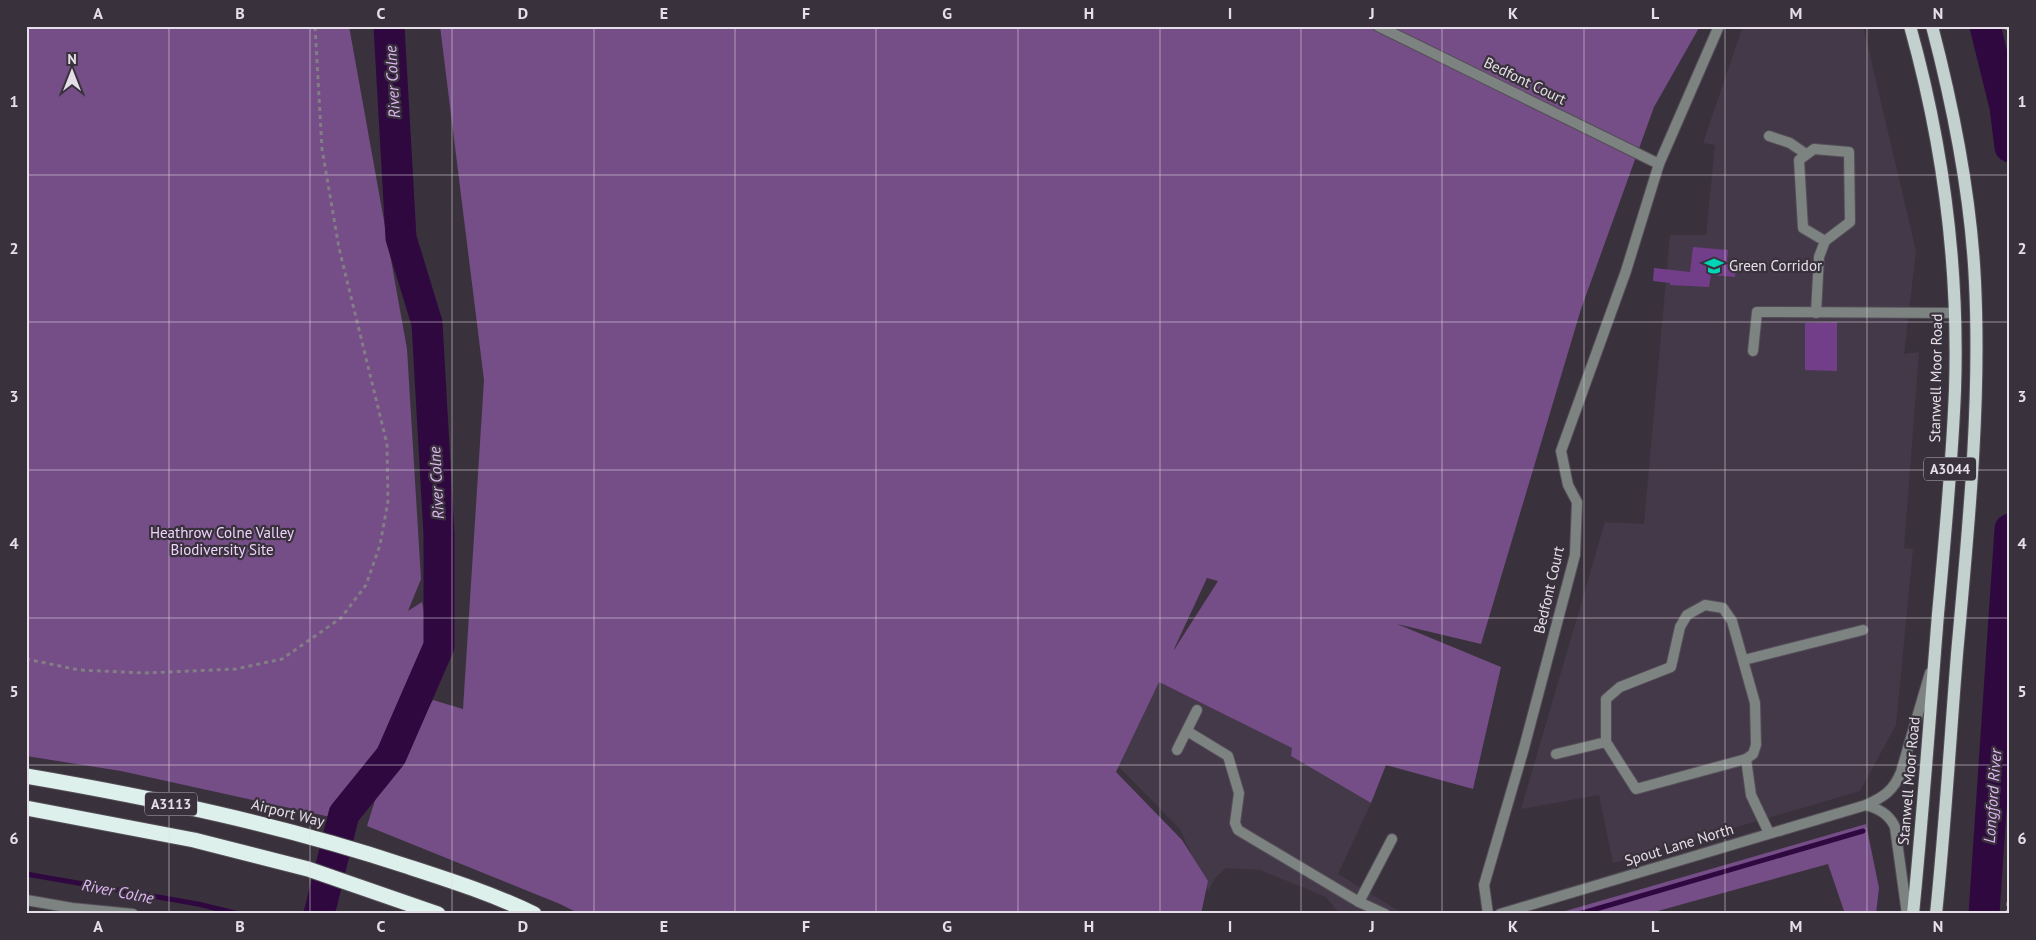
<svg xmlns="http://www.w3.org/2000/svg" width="2036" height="940" font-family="'PT Sans',sans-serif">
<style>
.built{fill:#443949}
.green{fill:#754d87;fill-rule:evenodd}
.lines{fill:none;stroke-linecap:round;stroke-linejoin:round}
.stream{stroke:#300840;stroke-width:5}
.river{stroke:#300840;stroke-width:31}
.building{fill:#723e89}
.lane-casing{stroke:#554e57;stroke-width:12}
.street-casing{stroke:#554e57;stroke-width:12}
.primary-casing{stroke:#554e57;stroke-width:14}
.highway-casing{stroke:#554e57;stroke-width:17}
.path{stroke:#837d85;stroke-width:3;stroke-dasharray:4 4;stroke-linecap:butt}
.lane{stroke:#7c8381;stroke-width:10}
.street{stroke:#7c8381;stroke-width:10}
.primary{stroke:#c2d1cd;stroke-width:12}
.highway{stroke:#def0eb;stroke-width:15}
.grid{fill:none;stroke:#e5e0e7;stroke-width:1;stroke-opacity:0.55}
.labels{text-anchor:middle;stroke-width:4.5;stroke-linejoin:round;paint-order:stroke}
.shield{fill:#39323c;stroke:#b1acb4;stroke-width:1}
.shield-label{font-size:14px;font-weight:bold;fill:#e5e0e7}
.street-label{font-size:15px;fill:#e5e0e7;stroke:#39323c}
.poi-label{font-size:15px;fill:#e5e0e7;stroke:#39323c;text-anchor:start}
.park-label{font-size:15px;fill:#f0d4fe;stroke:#39323c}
.water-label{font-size:16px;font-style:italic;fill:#e0b7f5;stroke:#39323c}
.neatline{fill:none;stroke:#e5e0e7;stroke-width:2}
.grid-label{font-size:16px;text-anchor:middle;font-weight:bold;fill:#e5e0e7}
</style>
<rect width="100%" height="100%" fill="#39323c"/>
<g class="built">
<path d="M 1743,26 L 1863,26 L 1916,251 L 1904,354 L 1919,352 L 1904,548 L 1913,549 L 1896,725 L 1860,791 L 1613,863 L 1599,795 L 1521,809 L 1605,522 L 1644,524 L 1670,235 L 1706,235 L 1715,145 L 1703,143 Z"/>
<path d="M 1155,680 L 1293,748 L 1291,756 L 1371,803 L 1338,874 L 1404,914 L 1340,914 L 1326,897 L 1260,870 L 1226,868 L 1215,878 L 1208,891 L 1180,829 L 1117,765 Z"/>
</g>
<g class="green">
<path d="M 26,26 L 349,26 L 407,349 L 421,579 L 408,611 L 422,602 L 430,640 L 387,733 L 335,818 L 121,771 L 26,756 Z"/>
<path d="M 440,26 L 1700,26 L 1654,107 L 1581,309 L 1481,644 L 1397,624 L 1501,667 L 1473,789 L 1386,765 L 1371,803 L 1291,756 L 1292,748 L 1159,682 L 1116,772 L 1182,840 L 1208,881 L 1201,914 L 580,914 L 560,904 L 367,826 L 381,781 L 433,700 L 463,709 L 484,380 ZM 1207,578 L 1218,581 L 1174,650 L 1174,649 Z"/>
<path d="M 1866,824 L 1879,888 L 1876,914 L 1845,914 L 1828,864 L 1647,914 L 1555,914 Z"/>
</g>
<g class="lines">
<g class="stream">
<path d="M 26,874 L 198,904 L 239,914"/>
<path d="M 1579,914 L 1863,831"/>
</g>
<g class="river">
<path d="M 1985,26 L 2005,107 L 2010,147"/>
<path d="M 319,914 L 344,814 L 391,756 L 439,646 L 439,535 L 427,323 L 401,238 L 389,26"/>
<path d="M 1984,914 L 2010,529"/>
</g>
</g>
<g class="building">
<path d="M 1693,247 L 1728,250 L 1727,261 L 1737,262 L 1735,277 L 1711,275 L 1709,287 L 1670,285 L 1670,283 L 1653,281 L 1654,268 L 1690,272 Z"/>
<path d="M 1837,322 L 1837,371 L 1805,370 L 1805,323 Z"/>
</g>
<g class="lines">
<g class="lane-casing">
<g id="lane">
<path d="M 1378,26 L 1659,164 L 1626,271 L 1561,451 L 1568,485 L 1577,502 L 1575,555 L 1524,748 L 1484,885 L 1488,914"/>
<path d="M 1769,136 L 1790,143 L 1806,154"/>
<path d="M 1659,164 L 1719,26"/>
<path d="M 1816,313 L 1819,257 L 1825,241 L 1850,222 L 1849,152 L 1814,149 L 1799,160 L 1803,228 L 1825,241"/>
<path d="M 1753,351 L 1757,312 L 1954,313"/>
<path d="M 1744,660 L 1863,630"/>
<path d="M 1187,731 L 1228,756 L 1239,793 L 1235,823 L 1238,830 L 1359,902"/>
<path d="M 1606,742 L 1606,699 L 1620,687 L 1671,667 L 1680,627 L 1687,615 L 1705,605 L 1723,608 L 1732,621 L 1755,703 L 1756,745 L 1753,754 L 1746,759 L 1751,795 L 1769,833"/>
<path d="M 1177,750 L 1197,710"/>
<path d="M 1556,754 L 1606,742 L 1636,789 L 1746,759"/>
<path d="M 26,900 L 72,908 L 133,914"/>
<path d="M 1385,914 L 1359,902 L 1392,839"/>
</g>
</g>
<g class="street-casing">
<g id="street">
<path d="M 1866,805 C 1879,809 1889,814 1895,827 L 1907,914"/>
<path d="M 1500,914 L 1866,805 C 1884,797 1894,790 1901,772 L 1930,673"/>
</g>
</g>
<g class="primary-casing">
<g id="primary">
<path d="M 1910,26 C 1943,144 1959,268 1955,390 C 1952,465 1945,539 1938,614 C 1930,714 1923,814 1913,914"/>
<path d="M 1932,26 C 1954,110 1971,196 1975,282 C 1981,406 1968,531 1957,654 C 1950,741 1945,828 1936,914"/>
</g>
</g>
<g class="highway-casing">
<g id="highway">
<path d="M 26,776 C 154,798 283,825 406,866 C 449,880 493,894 534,914"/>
<path d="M 26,808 L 194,840 L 308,869 L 438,914"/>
</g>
</g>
<g class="path">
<path d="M 2006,26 L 2010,39"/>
<path d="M 26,659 L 79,670 L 145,673 L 236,669 L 282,659 L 341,618 L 366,585 L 380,545 L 388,501 L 387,444 L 339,248 L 322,149 L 315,26"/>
<path d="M 2007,914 L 2010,879"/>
</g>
<use href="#lane" class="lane"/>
<use href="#street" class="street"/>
<use href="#primary" class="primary"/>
<use href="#highway" class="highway"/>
</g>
<path class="grid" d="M 169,26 L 169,914M 310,26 L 310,914M 452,26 L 452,914M 594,26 L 594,914M 735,26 L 735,914M 876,26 L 876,914M 1018,26 L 1018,914M 1160,26 L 1160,914M 1301,26 L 1301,914M 1442,26 L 1442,914M 1584,26 L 1584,914M 1725,26 L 1725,914M 1867,26 L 1867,914M 26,175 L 2010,175M 26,322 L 2010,322M 26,470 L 2010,470M 26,618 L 2010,618M 26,765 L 2010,765"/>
<defs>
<g id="school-bare" transform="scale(1.5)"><path d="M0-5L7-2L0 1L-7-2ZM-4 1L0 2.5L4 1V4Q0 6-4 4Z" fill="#00d5b7" stroke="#39323c" stroke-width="2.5" paint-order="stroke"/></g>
</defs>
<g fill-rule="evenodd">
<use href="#school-bare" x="1714" y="266"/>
</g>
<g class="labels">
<g class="shield">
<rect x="1924" y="457.5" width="52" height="23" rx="4"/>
<rect x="145" y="792.5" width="52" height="23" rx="4"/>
</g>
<g class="shield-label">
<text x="1950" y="474">A3044</text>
<text x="171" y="809">A3113</text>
</g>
<g class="street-label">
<text transform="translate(1525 81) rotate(26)" y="5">Bedfont Court</text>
<text transform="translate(1936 378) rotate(-89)" y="5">Stanwell Moor Road</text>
<text transform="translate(1549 590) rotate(-77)" y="5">Bedfont Court</text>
<text transform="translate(1909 781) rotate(-85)" y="5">Stanwell Moor Road</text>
<text transform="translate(288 813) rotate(14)" y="5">Airport Way</text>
<text transform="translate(1679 845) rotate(-17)" y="5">Spout Lane North</text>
</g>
<g class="poi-label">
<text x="1729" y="271">Green Corridor</text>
</g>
<g class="park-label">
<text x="222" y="538">Heathrow Colne Valley<tspan x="222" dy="17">Biodiversity Site</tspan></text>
</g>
<g class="water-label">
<text transform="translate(392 82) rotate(-93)" y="6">River Colne</text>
<text transform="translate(436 483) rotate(-93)" y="6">River Colne</text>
<text transform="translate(1992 796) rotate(-86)" y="6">Longford River</text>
<text transform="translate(118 891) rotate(11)" y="6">River Colne</text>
</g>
</g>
<rect width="2036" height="940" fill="none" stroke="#39323c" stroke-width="55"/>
<g transform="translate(72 72)" stroke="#39323c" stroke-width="4" paint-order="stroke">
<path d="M0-4L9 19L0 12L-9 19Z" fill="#e5e0e7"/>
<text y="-8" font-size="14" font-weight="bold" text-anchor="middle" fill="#e5e0e7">N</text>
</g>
<rect x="28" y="28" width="1980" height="884" class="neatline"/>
<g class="grid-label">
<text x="98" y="19">A</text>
<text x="240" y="19">B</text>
<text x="381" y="19">C</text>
<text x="523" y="19">D</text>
<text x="664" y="19">E</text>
<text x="806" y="19">F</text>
<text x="947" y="19">G</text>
<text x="1089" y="19">H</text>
<text x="1230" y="19">I</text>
<text x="1372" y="19">J</text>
<text x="1513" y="19">K</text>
<text x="1655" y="19">L</text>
<text x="1796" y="19">M</text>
<text x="1938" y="19">N</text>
<text x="14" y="107">1</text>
<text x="2022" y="107">1</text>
<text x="14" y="254">2</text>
<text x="2022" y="254">2</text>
<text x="14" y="402">3</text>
<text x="2022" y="402">3</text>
<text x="14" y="549">4</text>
<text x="2022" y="549">4</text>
<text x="14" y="697">5</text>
<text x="2022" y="697">5</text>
<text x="14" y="844">6</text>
<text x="2022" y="844">6</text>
<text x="98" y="932">A</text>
<text x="240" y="932">B</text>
<text x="381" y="932">C</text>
<text x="523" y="932">D</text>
<text x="664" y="932">E</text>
<text x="806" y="932">F</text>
<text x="947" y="932">G</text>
<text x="1089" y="932">H</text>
<text x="1230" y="932">I</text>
<text x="1372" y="932">J</text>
<text x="1513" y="932">K</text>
<text x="1655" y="932">L</text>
<text x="1796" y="932">M</text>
<text x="1938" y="932">N</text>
</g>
</svg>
